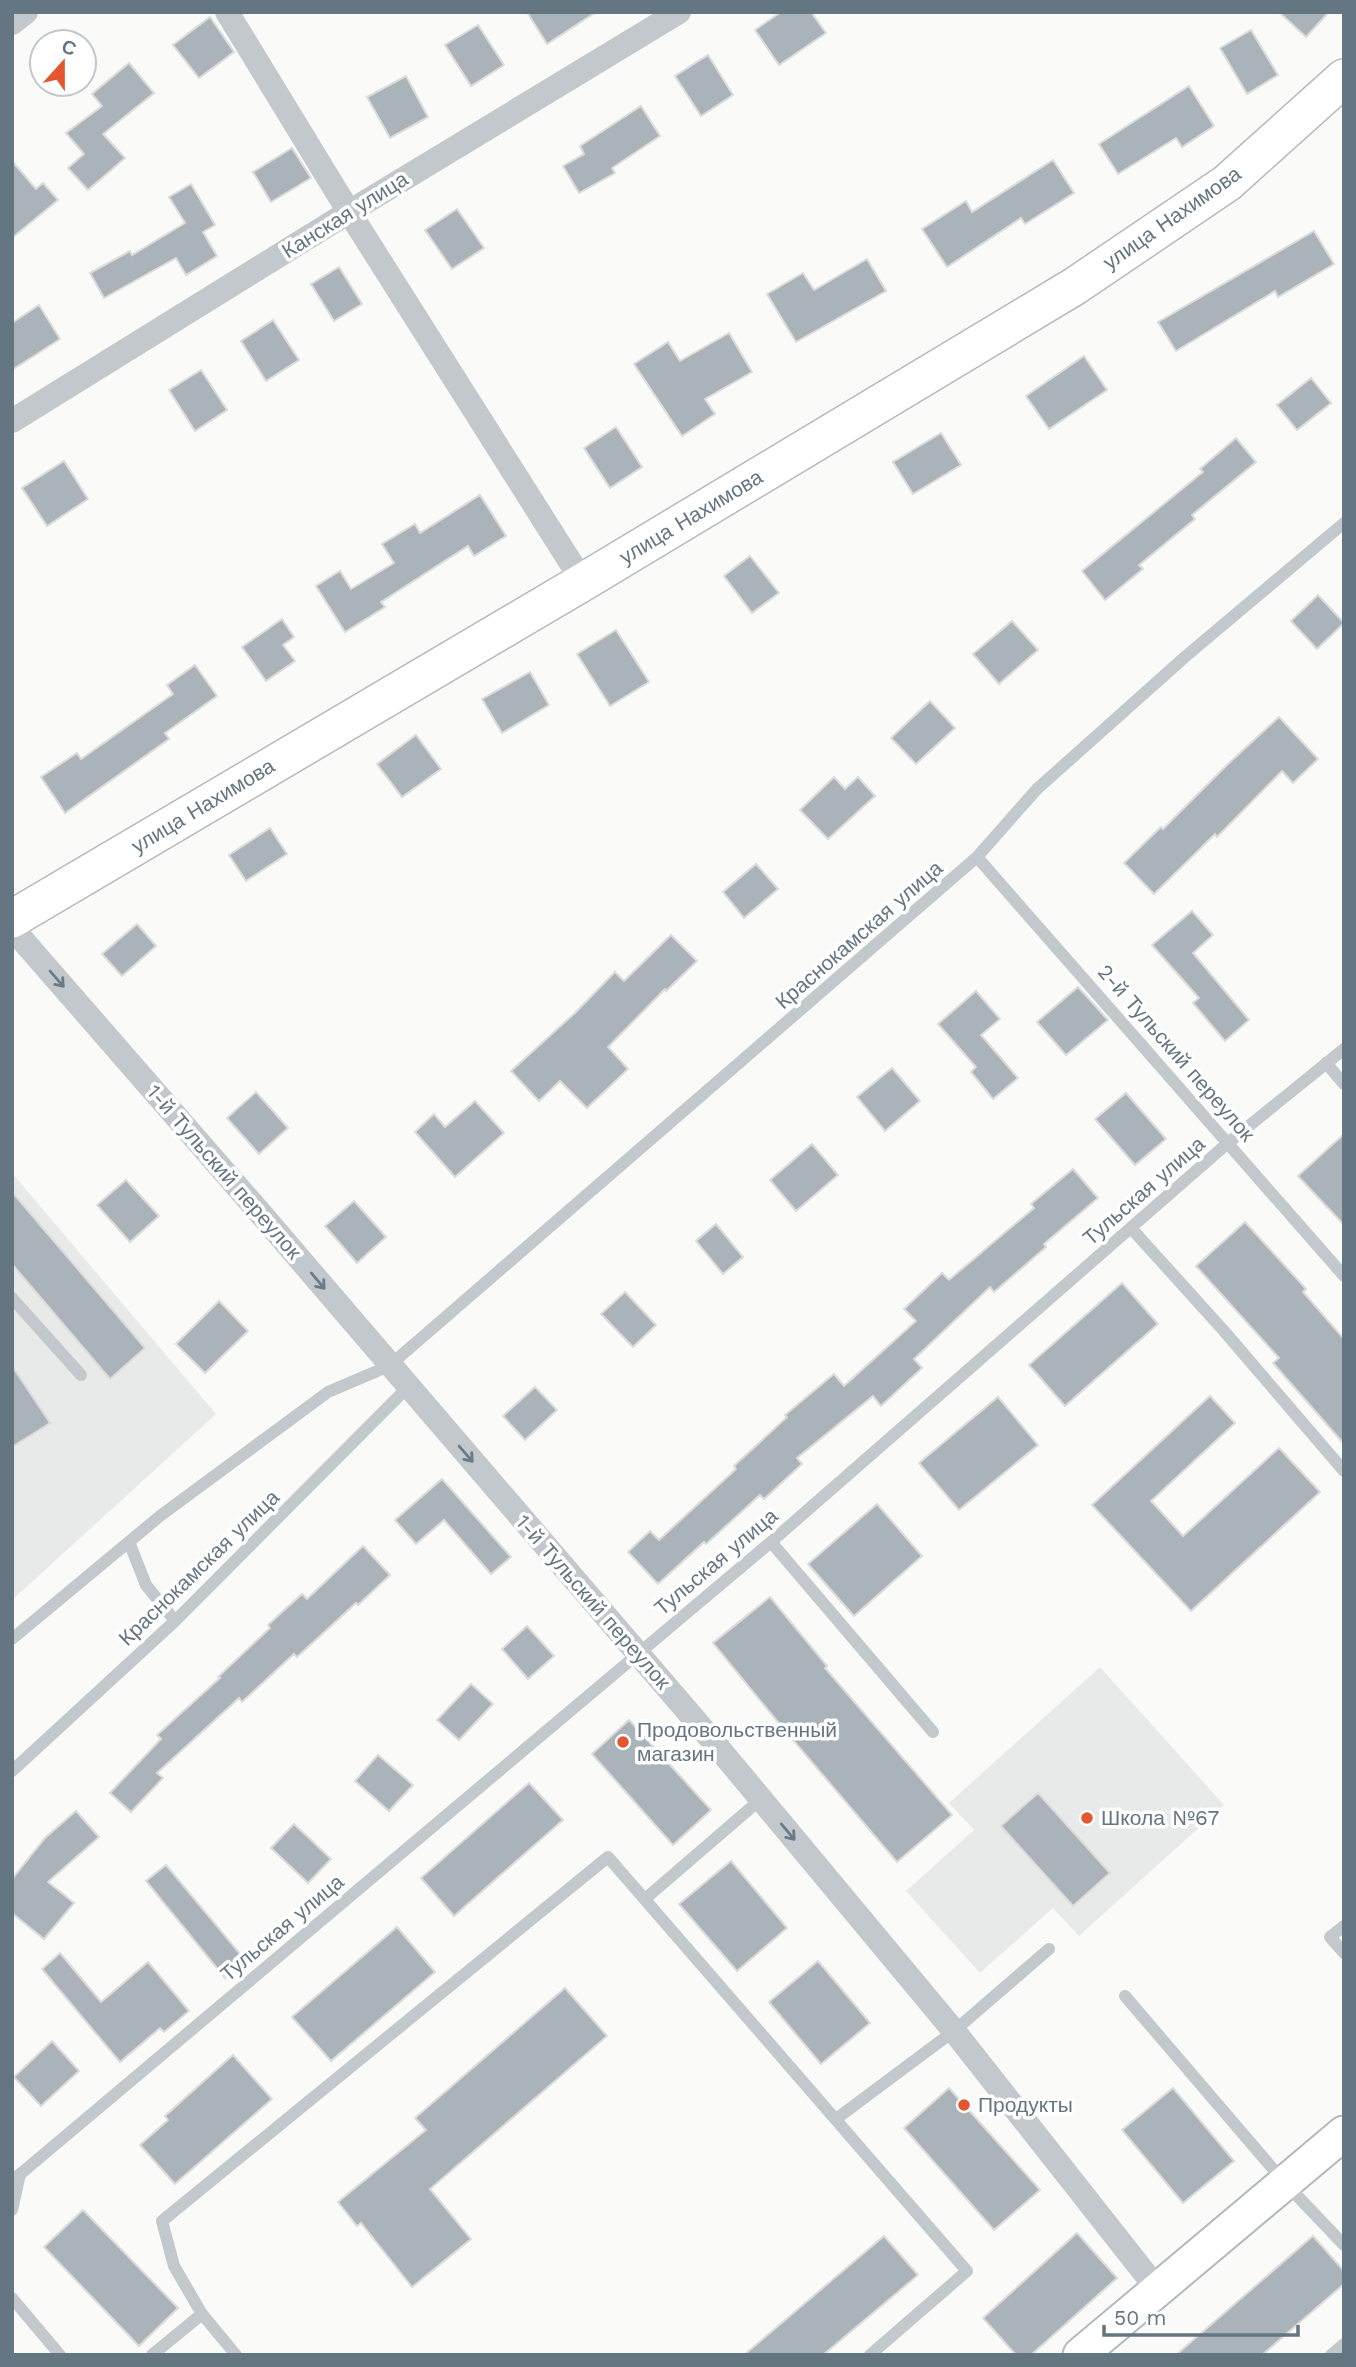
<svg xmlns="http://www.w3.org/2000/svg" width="1356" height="2367" font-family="'Work Sans',sans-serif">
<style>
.built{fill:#e8e9e9}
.building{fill:#aab3b9;stroke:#dcdcda;stroke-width:2}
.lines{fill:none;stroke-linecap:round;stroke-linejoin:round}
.secondary-casing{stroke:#b3babf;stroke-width:37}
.primary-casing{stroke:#b5babe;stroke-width:40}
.lane{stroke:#c3c8cc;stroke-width:12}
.street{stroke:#c3c8cc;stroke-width:24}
.secondary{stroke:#fff;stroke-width:33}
.primary{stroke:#fff;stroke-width:37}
.oneway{stroke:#6a7a87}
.poi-dot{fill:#e4572e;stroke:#fff;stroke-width:2.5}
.labels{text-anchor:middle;stroke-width:7;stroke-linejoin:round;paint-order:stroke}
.street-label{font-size:21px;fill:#657683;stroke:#fff}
.poi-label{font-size:21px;fill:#657683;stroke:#fff;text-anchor:start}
</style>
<rect width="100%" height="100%" fill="#fafaf8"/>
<g class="built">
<path d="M 12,1173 L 216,1414 L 12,1600 Z"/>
<path d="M 1100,1667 L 1224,1805 L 1079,1936 L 1053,1908 L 980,1973 L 906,1891 L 974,1830 L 949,1803 Z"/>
</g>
<g class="building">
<path d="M 527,12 L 596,12 L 547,44 Z"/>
<path d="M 781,12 L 811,12 L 826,33 L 779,65 L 755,30 Z"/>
<path d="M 1279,12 L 1329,12 L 1306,37 Z"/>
<path d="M 210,17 L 234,52 L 199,78 L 173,45 Z"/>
<path d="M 478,25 L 504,65 L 471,86 L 445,45 Z"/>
<path d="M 1251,30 L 1278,75 L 1247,94 L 1220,48 Z"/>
<path d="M 708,55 L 733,95 L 701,116 L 675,76 Z"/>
<path d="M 129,63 L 154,93 L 103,134 L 125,158 L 88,190 L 68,168 L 84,154 L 66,133 L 102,106 L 92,94 Z"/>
<path d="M 406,76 L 428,117 L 390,138 L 367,97 Z"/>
<path d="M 1189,86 L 1214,126 L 1182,147 L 1176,138 L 1118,174 L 1099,144 Z"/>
<path d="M 641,106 L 660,136 L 612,168 L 615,173 L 579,193 L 563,166 L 584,154 L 580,146 Z"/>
<path d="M 292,148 L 311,178 L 271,202 L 253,172 Z"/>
<path d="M 1053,160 L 1074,193 L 1025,224 L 1021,218 L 947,267 L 922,229 L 966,201 L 972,212 Z"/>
<path d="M 12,161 L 36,189 L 43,183 L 58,200 L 12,238 Z"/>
<path d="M 191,184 L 215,225 L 203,232 L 217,256 L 186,275 L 176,258 L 104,298 L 90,273 L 130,251 L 132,255 L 185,223 L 169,197 Z"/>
<path d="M 457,209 L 484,248 L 452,269 L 425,230 Z"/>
<path d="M 1314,231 L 1334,264 L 1278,297 L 1275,291 L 1176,351 L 1158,322 Z"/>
<path d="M 867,259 L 886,291 L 796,342 L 767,294 L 803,273 L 814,290 Z"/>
<path d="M 339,267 L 362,304 L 334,321 L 311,284 Z"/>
<path d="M 39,305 L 60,339 L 12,370 L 12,323 Z"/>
<path d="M 273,320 L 299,360 L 266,381 L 241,341 Z"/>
<path d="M 729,333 L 752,372 L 705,399 L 715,414 L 682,436 L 634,364 L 668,342 L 680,361 Z"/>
<path d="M 1084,356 L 1107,390 L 1049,429 L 1026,396 Z"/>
<path d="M 201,370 L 227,410 L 195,431 L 169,390 Z"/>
<path d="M 1311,378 L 1331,403 L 1297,430 L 1277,405 Z"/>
<path d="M 616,427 L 642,467 L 610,488 L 584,448 Z"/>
<path d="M 941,433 L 961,465 L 913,494 L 893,462 Z"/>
<path d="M 1236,438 L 1256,462 L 1192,515 L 1195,519 L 1139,565 L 1143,569 L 1105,600 L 1082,571 L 1203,472 L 1200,469 Z"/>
<path d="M 64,461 L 88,499 L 47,526 L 22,488 Z"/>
<path d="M 480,495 L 506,536 L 474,556 L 468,546 L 381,602 L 385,607 L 345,632 L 316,586 L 340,571 L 351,589 L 394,563 L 382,544 L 415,524 L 420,533 Z"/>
<path d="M 750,556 L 779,593 L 752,613 L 724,576 Z"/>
<path d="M 1318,595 L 1344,623 L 1317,649 L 1291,621 Z"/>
<path d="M 282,619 L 294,637 L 283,645 L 295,661 L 266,681 L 242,647 Z"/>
<path d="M 1012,621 L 1038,650 L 999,684 L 973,654 Z"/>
<path d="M 616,630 L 649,682 L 610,706 L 577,654 Z"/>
<path d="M 195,665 L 217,696 L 165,733 L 169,739 L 65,813 L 41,777 L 77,753 L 81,759 L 173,694 L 167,685 Z"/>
<path d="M 530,672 L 549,705 L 502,733 L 482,699 Z"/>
<path d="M 930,701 L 955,728 L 916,764 L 891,738 Z"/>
<path d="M 1279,717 L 1318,759 L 1293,783 L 1282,771 L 1217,837 L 1215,834 L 1154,894 L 1124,863 L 1161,827 L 1163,829 L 1228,764 Z"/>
<path d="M 416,735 L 441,769 L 402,797 L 377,764 Z"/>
<path d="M 834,777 L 845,789 L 858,777 L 875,796 L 828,839 L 800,810 Z"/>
<path d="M 270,828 L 287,854 L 246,881 L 229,855 Z"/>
<path d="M 756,864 L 778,889 L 744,918 L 723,892 Z"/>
<path d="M 1192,911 L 1213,935 L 1193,953 L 1249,1020 L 1225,1041 L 1193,1003 L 1199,998 L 1152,945 Z"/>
<path d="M 137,924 L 156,946 L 122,976 L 102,954 Z"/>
<path d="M 671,935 L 697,961 L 666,991 L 665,989 L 608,1047 L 628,1069 L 587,1108 L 560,1081 L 539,1101 L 511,1071 L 575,1013 L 615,972 L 624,981 Z"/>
<path d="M 1078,987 L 1108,1020 L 1066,1055 L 1037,1022 Z"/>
<path d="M 976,991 L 1000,1019 L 981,1035 L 1018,1078 L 993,1099 L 971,1072 L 976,1067 L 938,1024 Z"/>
<path d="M 892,1068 L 920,1101 L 885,1131 L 857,1097 Z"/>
<path d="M 256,1092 L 288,1128 L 259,1154 L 227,1118 Z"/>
<path d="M 1126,1093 L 1166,1139 L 1135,1165 L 1095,1119 Z"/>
<path d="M 475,1101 L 504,1133 L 455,1177 L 415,1132 L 434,1114 L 445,1127 Z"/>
<path d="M 1344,1134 L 1344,1225 L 1298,1176 Z"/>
<path d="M 812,1144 L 838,1175 L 796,1211 L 770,1180 Z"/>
<path d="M 1073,1169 L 1098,1198 L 1044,1244 L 1046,1247 L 994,1292 L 990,1287 L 914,1359 L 922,1368 L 881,1406 L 873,1396 L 797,1458 L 802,1464 L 764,1499 L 760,1495 L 706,1544 L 704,1542 L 658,1584 L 628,1552 L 650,1531 L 659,1540 L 736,1469 L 734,1466 L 787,1417 L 785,1415 L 834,1374 L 844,1386 L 916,1321 L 904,1309 L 942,1273 L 949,1280 L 1034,1208 L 1031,1204 Z"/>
<path d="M 126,1180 L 159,1216 L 130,1242 L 97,1205 Z"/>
<path d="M 12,1192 L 145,1348 L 110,1379 L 12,1264 Z"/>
<path d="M 354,1201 L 386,1237 L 357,1263 L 325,1226 Z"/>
<path d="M 1245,1222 L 1306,1289 L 1303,1292 L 1344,1339 L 1344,1444 L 1273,1363 L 1279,1358 L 1196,1266 Z"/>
<path d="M 716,1224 L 743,1257 L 723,1274 L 696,1241 Z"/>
<path d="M 1122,1283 L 1158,1324 L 1065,1406 L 1029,1365 Z"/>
<path d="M 625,1292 L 656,1325 L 633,1347 L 601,1314 Z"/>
<path d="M 219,1301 L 248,1331 L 205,1373 L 176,1344 Z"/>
<path d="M 12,1366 L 50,1423 L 12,1447 Z"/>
<path d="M 535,1387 L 557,1410 L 525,1440 L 503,1416 Z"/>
<path d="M 1210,1396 L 1235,1423 L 1151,1501 L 1183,1536 L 1279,1448 L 1320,1492 L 1191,1611 L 1092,1505 Z"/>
<path d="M 998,1397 L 1038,1445 L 959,1510 L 919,1463 Z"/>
<path d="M 442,1479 L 511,1557 L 491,1574 L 444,1520 L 416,1544 L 395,1520 Z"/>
<path d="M 877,1504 L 922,1556 L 854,1616 L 808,1564 Z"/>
<path d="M 363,1546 L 390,1575 L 358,1605 L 356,1603 L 297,1657 L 294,1654 L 242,1702 L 239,1698 L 157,1773 L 163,1778 L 131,1812 L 110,1793 L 161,1739 L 157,1735 L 220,1678 L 218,1677 L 270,1628 L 268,1625 L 302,1594 L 307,1599 Z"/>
<path d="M 770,1597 L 827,1666 L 825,1668 L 952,1815 L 897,1862 L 782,1727 L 713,1643 Z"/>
<path d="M 527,1626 L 554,1656 L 528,1679 L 502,1649 Z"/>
<path d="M 471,1684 L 493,1704 L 459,1740 L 437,1720 Z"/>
<path d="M 629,1720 L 711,1810 L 673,1845 L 592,1754 Z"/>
<path d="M 378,1755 L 413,1785 L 389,1811 L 355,1781 Z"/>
<path d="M 529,1783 L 563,1820 L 454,1916 L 421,1878 Z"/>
<path d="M 1038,1793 L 1110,1873 L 1073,1906 L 1001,1826 Z"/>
<path d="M 76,1811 L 99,1837 L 48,1882 L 74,1903 L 44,1939 L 12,1913 L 12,1879 L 45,1838 Z"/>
<path d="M 294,1824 L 331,1859 L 308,1883 L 271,1848 Z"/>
<path d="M 731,1861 L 787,1928 L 737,1971 L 679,1904 Z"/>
<path d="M 166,1865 L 246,1961 L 225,1978 L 146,1881 Z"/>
<path d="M 397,1927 L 435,1972 L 331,2061 L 292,2017 Z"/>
<path d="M 60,1953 L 101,2002 L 148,1962 L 189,2011 L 164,2032 L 160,2028 L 120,2062 L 42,1969 Z"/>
<path d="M 818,1961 L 870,2023 L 821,2064 L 769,2002 Z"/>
<path d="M 565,1988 L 607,2036 L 430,2189 L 471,2239 L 412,2287 L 361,2223 L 357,2226 L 338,2202 L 426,2130 L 415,2118 Z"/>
<path d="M 52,2041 L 79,2071 L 41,2106 L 14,2077 Z"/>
<path d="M 233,2055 L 272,2099 L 175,2184 L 140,2145 L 168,2120 L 165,2116 Z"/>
<path d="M 949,2088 L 1040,2190 L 994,2230 L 904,2128 Z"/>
<path d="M 1173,2088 L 1234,2161 L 1183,2203 L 1122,2130 Z"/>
<path d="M 83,2210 L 178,2308 L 139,2346 L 44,2247 Z"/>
<path d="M 1077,2233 L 1117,2278 L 1031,2355 L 1016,2355 L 983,2318 Z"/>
<path d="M 884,2236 L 918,2275 L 823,2355 L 744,2355 Z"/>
<path d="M 1313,2236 L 1344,2271 L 1344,2284 L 1262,2355 L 1176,2355 Z"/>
</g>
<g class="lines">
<g class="secondary-casing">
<path id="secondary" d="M 1080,2355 L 1344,2133"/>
</g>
<g class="primary-casing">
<path id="primary" d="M 12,919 L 583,582 L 1075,286 L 1227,183 L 1344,78"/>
</g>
<g class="lane">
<path d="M 977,857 L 1344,1276"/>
<path d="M 1326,1063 L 1344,1084"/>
<path d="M 1131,1228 L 1224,1331 L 1344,1471"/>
<path d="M 12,1298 L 81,1375"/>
<path d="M 129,1542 L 146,1585 L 175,1621"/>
<path d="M 771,1542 L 933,1732"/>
<path d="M 12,1639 L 160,1516 L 328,1392 L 389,1366 L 977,857 L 1037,789 L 1186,656 L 1344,523"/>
<path d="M 12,1771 L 175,1621 L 408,1387"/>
<path d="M 645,1899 L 761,1799"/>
<path d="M 1344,1926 L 1330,1937 L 1344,1953"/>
<path d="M 1125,1996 L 1285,2183 L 1344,2245"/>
<path d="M 836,2119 L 954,2031 L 1049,1949"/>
<path d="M 12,2181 L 771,1542 L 1229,1142 L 1344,1049"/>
<path d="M 12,2210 L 20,2174"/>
<path d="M 12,2298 L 60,2355"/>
<path d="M 152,2355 L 202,2314"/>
<path d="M 236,2355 L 202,2314 L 174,2266 L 162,2221 L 608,1857 L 967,2271 L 870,2355"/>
<path d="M 1331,2355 L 1344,2344"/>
</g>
<g class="street">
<path d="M 227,12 L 349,212 L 583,582"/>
<path d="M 12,23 L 26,12"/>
<path d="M 12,421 L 349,212 L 679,12"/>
<path d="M 12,928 L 255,1207 L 701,1727 L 954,2031 L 1158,2290"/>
</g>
<use href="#secondary" class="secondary"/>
<use href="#primary" class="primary"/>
</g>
<defs><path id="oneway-shaft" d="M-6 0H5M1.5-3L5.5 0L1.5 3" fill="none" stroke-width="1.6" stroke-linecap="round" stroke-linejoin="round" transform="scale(1.75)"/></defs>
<g class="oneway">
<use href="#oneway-shaft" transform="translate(57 979) rotate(49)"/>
<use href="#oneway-shaft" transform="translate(318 1281) rotate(50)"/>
<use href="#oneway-shaft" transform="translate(466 1454) rotate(49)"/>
<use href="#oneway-shaft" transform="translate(788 1832) rotate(50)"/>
</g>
<g class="poi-dot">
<circle cx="623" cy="1742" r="7"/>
<circle cx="1087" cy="1818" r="7"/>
<circle cx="964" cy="2105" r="7"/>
</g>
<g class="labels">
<g class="street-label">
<text transform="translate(345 215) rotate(-32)" y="7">Канская улица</text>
<text transform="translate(1172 218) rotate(-35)" y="7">улица Нахимова</text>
<text transform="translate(691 517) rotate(-31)" y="7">улица Нахимова</text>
<text transform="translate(203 806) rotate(-31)" y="7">улица Нахимова</text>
<text transform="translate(859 935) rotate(-41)" y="7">Краснокамская улица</text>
<text transform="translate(1176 1053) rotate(49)" y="7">2-й Тульский переулок</text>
<text transform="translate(224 1172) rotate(49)" y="7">1-й Тульский переулок</text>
<text transform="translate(1144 1191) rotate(-41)" y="7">Тульская улица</text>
<text transform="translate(716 1562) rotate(-40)" y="7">Тульская улица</text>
<text transform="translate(199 1568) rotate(-44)" y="7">Краснокамская улица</text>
<text transform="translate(593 1602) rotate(49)" y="7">1-й Тульский переулок</text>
<text transform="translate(282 1928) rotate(-40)" y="7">Тульская улица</text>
</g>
<g class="poi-label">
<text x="637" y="1737">Продовольственный<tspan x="637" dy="24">магазин</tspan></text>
<text x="1101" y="1825">Школа №67</text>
<text x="978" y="2112">Продукты</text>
</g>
</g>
<rect width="1356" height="2367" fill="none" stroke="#657683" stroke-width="28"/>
<g transform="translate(63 63) rotate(21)"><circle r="33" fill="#ffffff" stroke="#c1c8cd" stroke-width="2"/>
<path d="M0-5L12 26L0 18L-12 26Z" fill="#e4572e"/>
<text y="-10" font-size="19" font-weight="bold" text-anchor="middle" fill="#657683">С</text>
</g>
<path d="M1104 2325v10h194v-10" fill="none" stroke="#657683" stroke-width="3.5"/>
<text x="1114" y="2325" font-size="21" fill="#657683" stroke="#ffffff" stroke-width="5" paint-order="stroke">50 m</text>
</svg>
